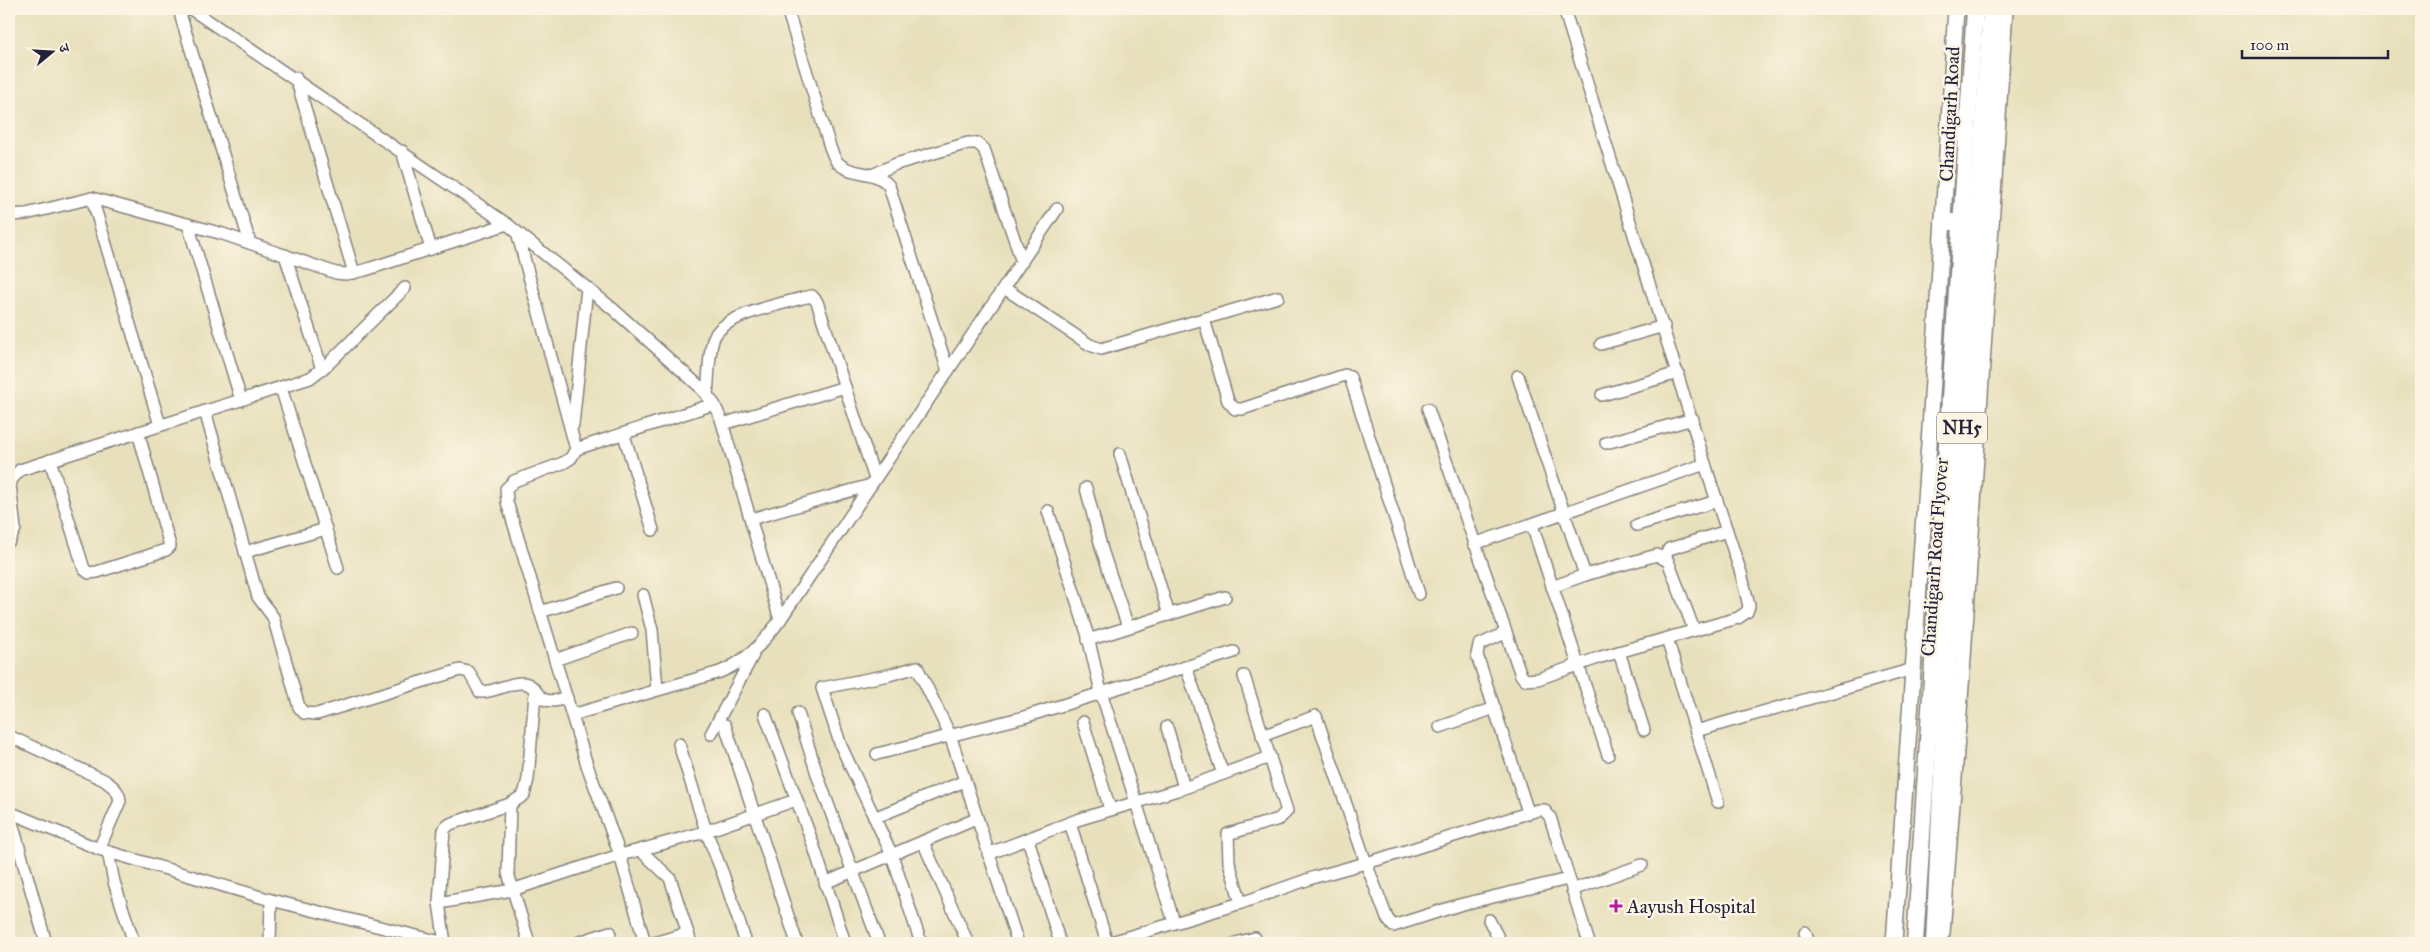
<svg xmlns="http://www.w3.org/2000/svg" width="2430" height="952" font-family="'IM FELL Great Primer','Noto Serif Devanagari',serif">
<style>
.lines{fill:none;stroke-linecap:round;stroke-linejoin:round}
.minor-casing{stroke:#85817c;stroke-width:14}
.major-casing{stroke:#85817c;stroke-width:18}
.highway-casing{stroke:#85817c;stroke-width:19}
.minor{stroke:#fff;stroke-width:11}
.major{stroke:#fff;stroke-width:15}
.highway{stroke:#fff;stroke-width:16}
.poi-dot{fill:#b5179e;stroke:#fcf5e5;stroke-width:2}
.labels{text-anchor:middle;stroke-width:5;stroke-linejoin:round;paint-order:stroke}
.shield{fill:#fcf5e5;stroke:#63616e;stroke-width:1}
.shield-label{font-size:18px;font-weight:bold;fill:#22223b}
.street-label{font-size:19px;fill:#22223b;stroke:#fcf5e5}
.poi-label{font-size:19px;fill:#22223b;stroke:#fcf5e5;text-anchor:start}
</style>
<rect width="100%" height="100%" fill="#fcf5e5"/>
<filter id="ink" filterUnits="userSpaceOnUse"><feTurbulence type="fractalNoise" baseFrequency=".02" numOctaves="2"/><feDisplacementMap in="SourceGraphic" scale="10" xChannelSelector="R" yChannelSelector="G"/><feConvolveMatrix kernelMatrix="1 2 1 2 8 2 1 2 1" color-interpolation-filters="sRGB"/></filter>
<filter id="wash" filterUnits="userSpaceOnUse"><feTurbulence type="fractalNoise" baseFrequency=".0096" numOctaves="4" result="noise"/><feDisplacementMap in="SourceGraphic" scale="20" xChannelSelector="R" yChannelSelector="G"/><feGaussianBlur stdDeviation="1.12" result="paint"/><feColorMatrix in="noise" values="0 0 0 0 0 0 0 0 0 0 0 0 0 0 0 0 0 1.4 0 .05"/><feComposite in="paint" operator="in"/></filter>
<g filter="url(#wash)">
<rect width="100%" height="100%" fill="#e8e0bc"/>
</g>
<g filter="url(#ink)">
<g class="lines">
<g class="minor-casing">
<g id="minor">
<path d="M 186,9 L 181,12 L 181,17 L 250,243"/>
<path d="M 191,9 L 507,224 L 613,309 L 699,386 L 714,404 L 721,419 L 780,620"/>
<path d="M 787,9 L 830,147 C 832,152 834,158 837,162 C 851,177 877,169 889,186 L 948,371"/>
<path d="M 296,78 L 354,273"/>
<path d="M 402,151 L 431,249"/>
<path d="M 872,175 L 896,164 L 968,143 L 977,143 L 984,149 L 1022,262"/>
<path d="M 92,198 L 160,425"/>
<path d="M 9,215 L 26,214 L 92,198 L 223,234 L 336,273 L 346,274 L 365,270 L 507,224"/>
<path d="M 188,224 L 241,400"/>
<path d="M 285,255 L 322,369"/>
<path d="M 1004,288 L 1090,345 L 1101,349 L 1278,297"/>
<path d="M 1204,319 L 1228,401 L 1235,409 L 1242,409 L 1345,375 L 1350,377 L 1419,594"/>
<path d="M 1601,344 L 1664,326"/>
<path d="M 1518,376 L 1585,575"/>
<path d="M 281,388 L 338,568"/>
<path d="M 707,394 C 709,377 708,357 713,340 C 720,315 779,305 802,298 L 812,296 L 817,302 L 875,479"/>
<path d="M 1602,395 L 1678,373"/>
<path d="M 1428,409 L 1521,675 L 1525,680 L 1538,679 L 1601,657 L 1738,618 L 1747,612 L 1749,606 L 1741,573 L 1711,483 L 1564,9"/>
<path d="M 205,411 L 258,597 L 273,617 L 299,707 L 304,713 L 317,714 L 460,670 L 469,672 L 480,692 C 494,693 508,682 523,683 C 542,685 532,709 567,698"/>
<path d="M 723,424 L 845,387"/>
<path d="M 573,425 L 587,288"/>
<path d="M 624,435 L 653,530"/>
<path d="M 1606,443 L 1693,419"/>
<path d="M 576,449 L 714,404"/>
<path d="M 1120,454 L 1169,615"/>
<path d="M 50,460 L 84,569 L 89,573 L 97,572 L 166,550 L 170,546 L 138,432"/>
<path d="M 1086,488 L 1102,550 L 1128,627"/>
<path d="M 1048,511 L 1087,633 L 1101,692 L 1174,922"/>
<path d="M 751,519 L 871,485"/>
<path d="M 1532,525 L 1608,755"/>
<path d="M 1637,525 L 1717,501"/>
<path d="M 9,541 L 15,529 L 10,485 L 12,479 L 20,470 L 310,378 L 327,365 L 405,288"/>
<path d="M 1474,544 L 1705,464"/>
<path d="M 245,552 L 326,529"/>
<path d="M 1664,559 L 1669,549 L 1727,531"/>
<path d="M 1552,587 L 1585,575 L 1657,555 L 1668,561 L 1694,630"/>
<path d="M 643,595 L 652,630 L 657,689"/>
<path d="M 540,612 L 616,588"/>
<path d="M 1505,633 L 1479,645 L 1477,655 L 1528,812"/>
<path d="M 1667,639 L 1718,802"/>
<path d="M 1088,640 L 1225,597"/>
<path d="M 1619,652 L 1644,730"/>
<path d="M 555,660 L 632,633"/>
<path d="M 1186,667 L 1223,774"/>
<path d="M 798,713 L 818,777 L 879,943"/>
<path d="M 765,714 L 813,844 L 845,943"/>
<path d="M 572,715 L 720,672 C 747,661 763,643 780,620 L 1057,209"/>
<path d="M 1083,722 L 1110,809"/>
<path d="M 725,725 L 797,943"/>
<path d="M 1167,727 L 1184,788"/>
<path d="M 1440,727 L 1495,708"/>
<path d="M 1696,731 L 1913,669"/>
<path d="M 711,734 L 753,655"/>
<path d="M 9,736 L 104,780 C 112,786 119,790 120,801 L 99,849"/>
<path d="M 1262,736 L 1316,716 L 1366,863 L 1387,918 L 1393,926 L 1459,905 L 1568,879"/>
<path d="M 679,744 L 706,831 L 723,874 L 746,943"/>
<path d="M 877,754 L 1024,717 L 1234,652"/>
<path d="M 510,804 L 508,873 L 529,943"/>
<path d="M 9,812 L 99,849 L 271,900 L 445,943"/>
<path d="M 9,812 L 46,943"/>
<path d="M 876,817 L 965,781"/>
<path d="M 1070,823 L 1107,943"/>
<path d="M 1028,839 L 1060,943"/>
<path d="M 923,842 L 968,943"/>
<path d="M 640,850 L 620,855 L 645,943"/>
<path d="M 108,852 L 114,882 L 134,943"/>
<path d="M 988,854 L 1077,820 L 1184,788 L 1270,757"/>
<path d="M 825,883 L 976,819"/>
<path d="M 1572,890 L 1642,865"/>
<path d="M 439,903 L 512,890 L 620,855 L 587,765 L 507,502 L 506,489 L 514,481 L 563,463 L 571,458 L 576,449 L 517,232"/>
<path d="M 1241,903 L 1229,862 L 1228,834 L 1279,819 L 1287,811 L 1244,676"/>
<path d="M 1489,920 L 1501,943"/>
<path d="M 1805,932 L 1809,943"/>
<path d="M 270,943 L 271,900"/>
<path d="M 445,943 L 439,903 L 444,829 L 450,824 L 510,804 L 524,795 L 528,779 L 535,693"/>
<path d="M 577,943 L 610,932"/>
<path d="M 654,943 L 688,933"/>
<path d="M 691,943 L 670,878 L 640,850 L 701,833 L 796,800"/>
<path d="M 921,943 L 892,855 L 841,746 L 822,688 L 889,675 L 917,667 L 950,735 L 1018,943"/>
<path d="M 1108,943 L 1241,903 L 1315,877 L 1380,859 L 1538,810 L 1544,810 L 1550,817 L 1589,943"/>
<path d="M 1236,943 L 1255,938"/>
<path d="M 1760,943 L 1768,943"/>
</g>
</g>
<g class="major-casing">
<g id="major">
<path d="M 1942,933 L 1962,673 L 2005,9"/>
<path d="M 1894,943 L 1930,429 L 1956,9"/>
</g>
</g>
<g class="highway-casing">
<g id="highway">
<path d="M 1943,222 L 1963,222"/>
<path d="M 1915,943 C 1933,632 1957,320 1975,9"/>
<path d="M 1934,943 L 1946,687 L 1991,9"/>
</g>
</g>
<use href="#minor" class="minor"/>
<use href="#major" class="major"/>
<use href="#highway" class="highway"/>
</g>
</g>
<path class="poi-dot" d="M1613.5 898.5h5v5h5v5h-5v5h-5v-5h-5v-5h5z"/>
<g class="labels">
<rect class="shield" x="1937" y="412.5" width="50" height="31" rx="4"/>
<g class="shield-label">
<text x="1962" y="434">NH5</text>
</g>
<g class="street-label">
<text transform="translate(1949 114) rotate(-87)" y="7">Chandigarh Road</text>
<text transform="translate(1934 557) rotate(-86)" y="7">Chandigarh Road Flyover</text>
</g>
<g class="poi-label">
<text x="1627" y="913">Aayush Hospital</text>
</g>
</g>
<rect width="2430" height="952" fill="none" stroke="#fcf5e5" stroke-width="30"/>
<g transform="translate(52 52) rotate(72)" stroke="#fcf5e5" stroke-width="4" paint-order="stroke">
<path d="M0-4L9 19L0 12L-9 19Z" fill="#22223b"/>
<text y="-8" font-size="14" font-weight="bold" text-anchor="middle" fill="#22223b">उ</text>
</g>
<path d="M2242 50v8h146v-8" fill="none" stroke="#22223b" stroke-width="2.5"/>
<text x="2250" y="50" font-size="15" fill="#22223b" stroke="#fcf5e5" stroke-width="4" paint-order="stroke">100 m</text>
</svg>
